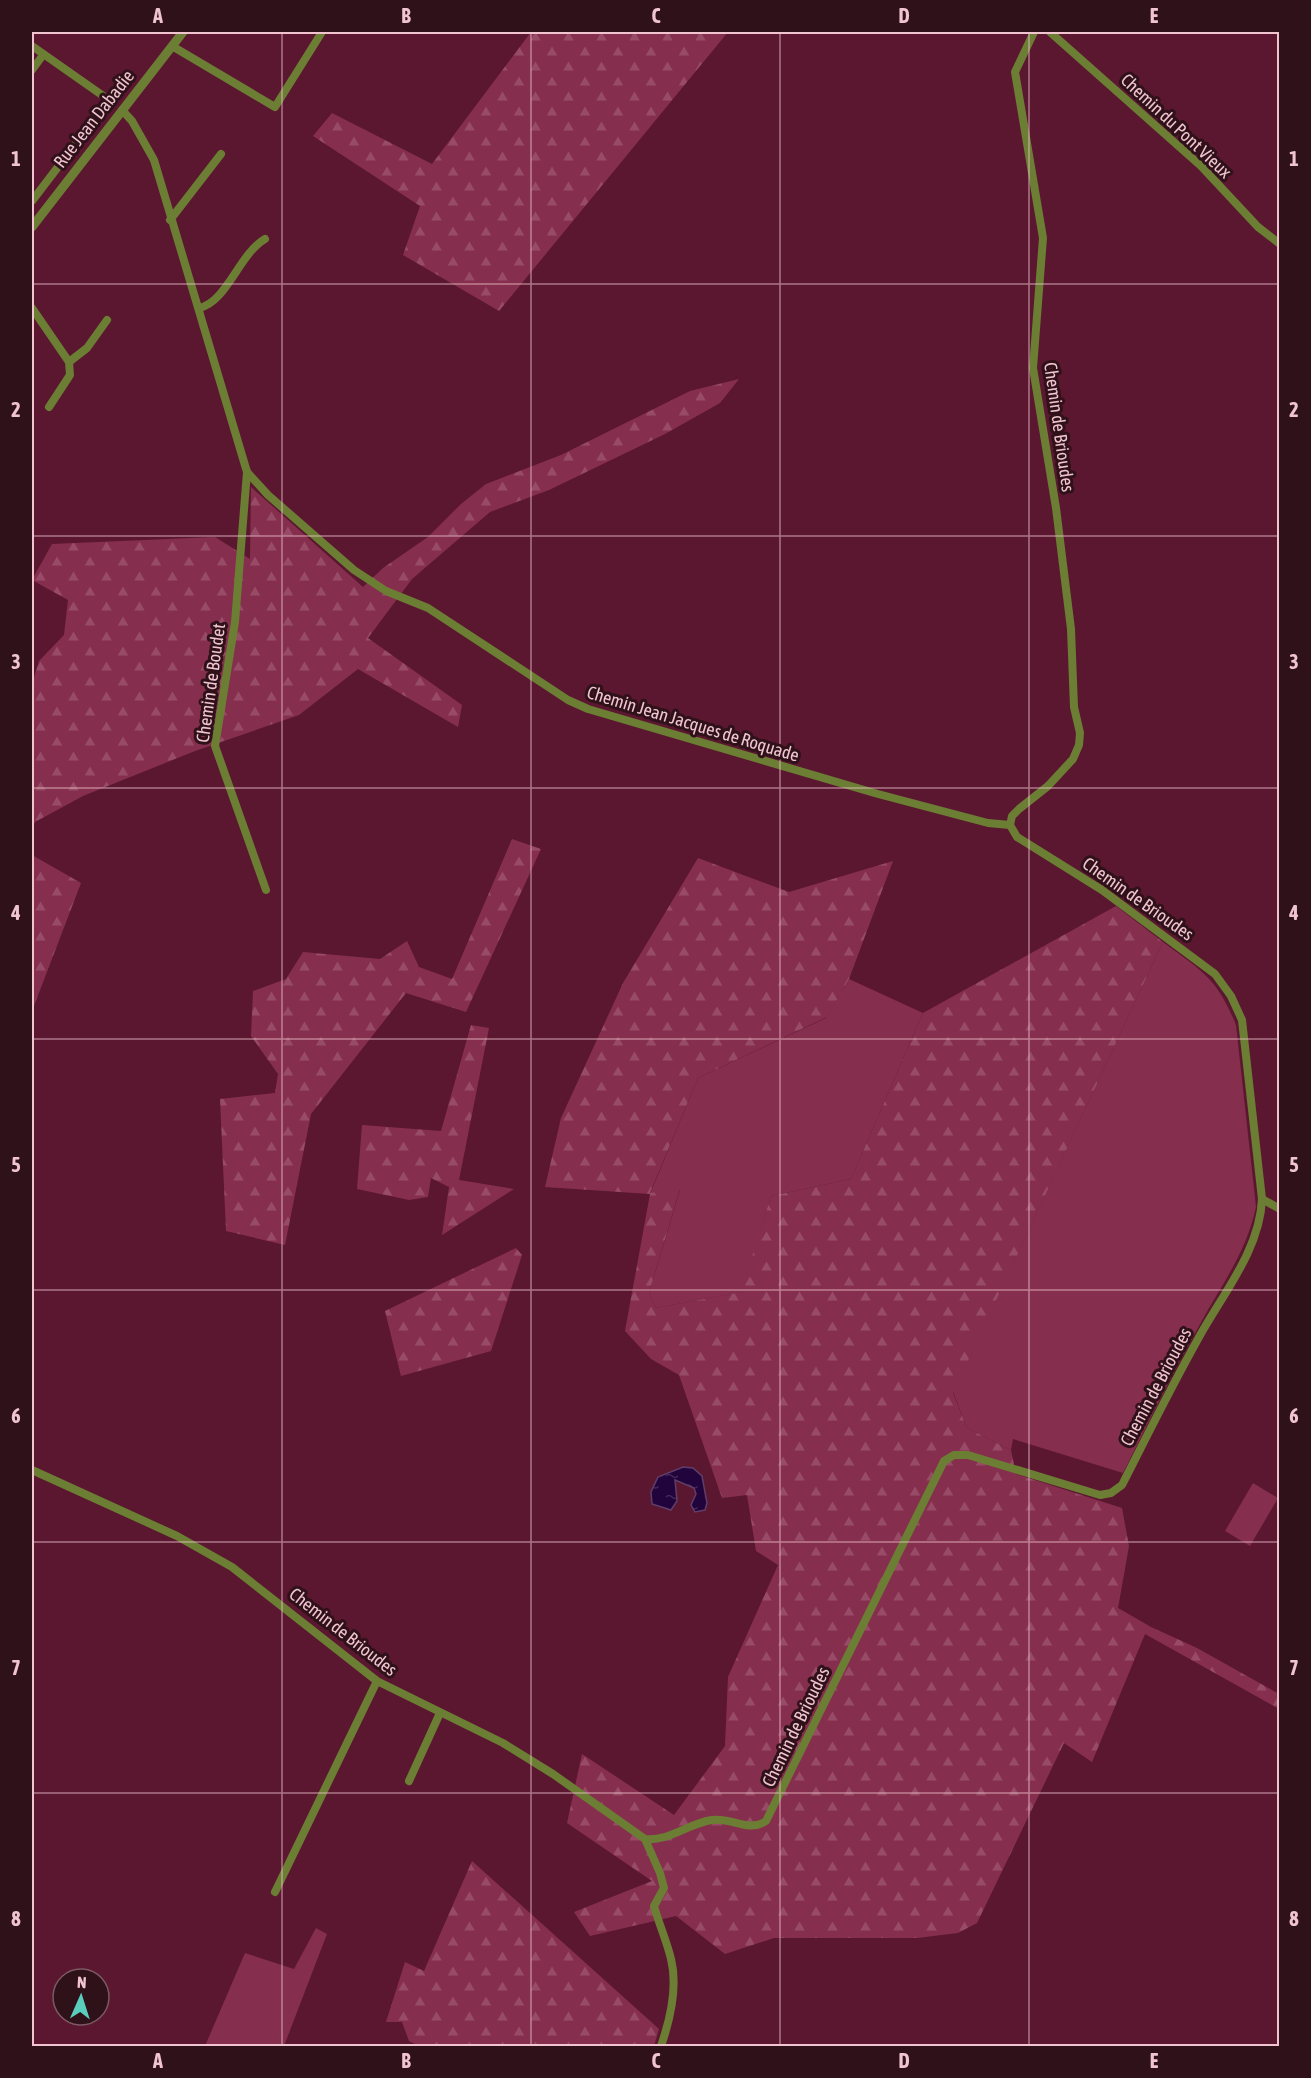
<svg xmlns="http://www.w3.org/2000/svg" width="1311" height="2078" font-family="'Asap Condensed',sans-serif">
<style>
.green{fill:#862e4d}
.forest{fill:url(#forest-firs)}
.water{fill:url(#water-ripples);stroke:#603e69;stroke-width:1.5}
.lines{fill:none;stroke-linecap:round;stroke-linejoin:round}
.minor{stroke:#6b7e34;stroke-width:8}
.tertiary{stroke:#6b7e34;stroke-width:9}
.grid{fill:none;stroke:#f0c5d0;stroke-width:1.5;stroke-opacity:0.55}
.labels{text-anchor:middle;stroke-width:6;stroke-linejoin:round;paint-order:stroke}
.street-label{font-size:18px;fill:#f0c5d0;stroke:#2f111a}
.neatline{fill:none;stroke:#f0c5d0;stroke-width:2}
.grid-label{font-size:20px;text-anchor:middle;font-weight:bold;fill:#f0c5d0}
</style>
<defs>
<pattern id="forest-firs" width="22" height="20" patternUnits="userSpaceOnUse" patternTransform="scale(1.5)"><rect width="22" height="20" fill="#862e4d"/><path d="M5 1l3.5 6h-7zM16 11l3.5 6h-7z" fill="#974b66"/></pattern>
<pattern id="water-ripples" width="26" height="14" patternUnits="userSpaceOnUse" patternTransform="scale(1.5)"><rect width="26" height="14" fill="#22043d"/><path d="M2 4q2-2 4 0t4 0M15 11q2-2 4 0t4 0" fill="none" stroke="#422758"/></pattern>
</defs>
<rect width="100%" height="100%" fill="#5b1730"/>
<g class="green">
<path d="M 1163,942 C 1202,971 1217,978 1236,1025 L 1256,1207 C 1246,1254 1221,1285 1199,1326 C 1172,1374 1148,1424 1123,1473 L 1013,1439 L 1011,1450 L 967,1428 L 953,1392 Z"/>
<path d="M 849,979 L 923,1013 L 851,1179 L 771,1196 L 742,1292 L 656,1308 L 649,1293 L 680,1190 L 650,1194 L 698,1078 L 826,1018 Z"/>
<path d="M 1253,1483 L 1278,1498 L 1250,1546 L 1225,1531 Z"/>
<path d="M 316,1928 L 327,1934 L 284,2046 L 205,2046 L 245,1953 L 294,1969 Z"/>
</g>
<g class="forest">
<path d="M 531,32 L 728,32 L 499,311 L 403,255 L 420,206 L 313,136 L 332,113 L 432,164 Z"/>
<path d="M 739,379 L 720,403 L 665,434 L 549,490 L 490,512 L 412,579 L 368,638 L 462,705 L 458,727 L 358,669 L 299,715 L 195,751 L 83,796 L 35,822 L 32,828 L 32,684 L 39,661 L 64,635 L 68,600 L 32,580 L 52,544 L 215,537 L 250,559 L 251,487 L 363,587 L 383,568 L 428,537 L 461,504 L 486,484 L 561,455 L 690,391 Z"/>
<path d="M 512,839 L 541,849 L 466,1012 L 406,993 L 311,1114 L 285,1245 L 226,1231 L 220,1099 L 275,1093 L 278,1074 L 251,1036 L 253,991 L 286,979 L 303,952 L 380,959 L 407,941 L 419,967 L 452,979 Z"/>
<path d="M 32,855 L 81,883 L 32,1011 Z"/>
<path d="M 698,858 L 789,892 L 893,861 L 849,979 L 827,1017 L 698,1078 L 650,1193 L 680,1189 L 649,1293 L 656,1308 L 741,1292 L 771,1196 L 851,1179 L 923,1013 L 1116,906 L 1163,942 L 953,1393 L 967,1428 L 1011,1450 L 1016,1474 L 1122,1508 L 1129,1546 L 1118,1608 L 1151,1627 L 1197,1648 L 1279,1694 L 1279,1709 L 1145,1634 L 1092,1762 L 1064,1743 L 977,1923 L 958,1933 L 917,1938 L 774,1938 L 725,1954 L 676,1916 L 590,1936 L 574,1912 L 652,1881 L 567,1823 L 582,1754 L 674,1815 L 725,1746 L 728,1677 L 778,1565 L 756,1551 L 747,1495 L 722,1498 L 679,1375 L 651,1359 L 625,1331 L 650,1194 L 545,1187 L 561,1118 L 623,983 Z"/>
<path d="M 471,1025 L 489,1028 L 459,1180 L 514,1189 L 442,1235 L 449,1187 L 431,1178 L 428,1197 L 409,1200 L 357,1189 L 362,1125 L 441,1131 Z"/>
<path d="M 516,1248 L 522,1255 L 491,1351 L 401,1376 L 385,1311 Z"/>
<path d="M 472,1861 L 659,2029 L 654,2046 L 419,2046 L 409,2041 L 402,2022 L 386,2022 L 405,1962 L 424,1971 Z"/>
</g>
<path class="water" d="M 683,1467 L 693,1468 L 702,1476 L 707,1503 L 705,1510 L 695,1512 L 691,1505 L 696,1494 L 694,1488 L 675,1480 L 677,1501 L 671,1510 L 652,1504 L 651,1492 L 658,1477 Z"/>
<g class="lines">
<g class="minor">
<path d="M 1050,32 L 1201,166 L 1258,227 L 1280,244"/>
<path d="M 32,46 L 109,100 L 32,201"/>
<path d="M 172,46 L 275,107 L 322,32"/>
<path d="M 32,70 L 43,55"/>
<path d="M 122,110 L 132,121 L 154,160 L 247,472 L 268,495 L 354,570 L 386,591 L 428,608 L 568,700 L 588,709 L 878,794 L 988,823 L 1010,825"/>
<path d="M 170,220 L 221,154"/>
<path d="M 32,308 L 69,362 L 70,375 L 49,407"/>
<path d="M 199,308 C 227,302 239,254 265,239"/>
<path d="M 69,362 L 87,348 L 107,320"/>
<path d="M 247,472 L 235,622 L 215,746 L 266,890"/>
<path d="M 1262,1199 L 1280,1209"/>
<path d="M 32,1470 L 177,1536 L 232,1567 L 377,1681 L 503,1743 L 553,1774 L 645,1839 C 668,1842 689,1823 712,1820 C 732,1817 748,1833 766,1821 L 944,1461 L 954,1455 L 968,1455 L 1100,1495 L 1111,1493 L 1122,1485 C 1147,1436 1171,1387 1198,1339 C 1222,1295 1260,1250 1262,1199 L 1242,1020 L 1231,996 L 1215,974 L 1102,890 L 1017,837 L 1010,825 L 1012,816 L 1019,809 L 1048,786 L 1073,759 L 1079,745 L 1080,733 L 1074,707 L 1071,629 L 1056,508 L 1033,368 L 1043,238 L 1015,72 L 1034,32"/>
<path d="M 409,1781 L 440,1713"/>
<path d="M 645,1839 L 660,1873 L 664,1888 L 654,1906 C 659,1924 667,1942 671,1959 C 678,1987 670,2020 661,2046"/>
<path d="M 275,1892 L 377,1681"/>
</g>
<path class="tertiary" d="M 32,227 L 183,32"/>
</g>
<path class="grid" d="M 282,32 L 282,2046M 531,32 L 531,2046M 780,32 L 780,2046M 1029,32 L 1029,2046M 32,284 L 1280,284M 32,536 L 1280,536M 32,788 L 1280,788M 32,1039 L 1280,1039M 32,1290 L 1280,1290M 32,1542 L 1280,1542M 32,1793 L 1280,1793"/>
<g class="labels">
<g class="street-label">
<text transform="translate(94 119) rotate(-52)" y="6">Rue Jean Dabadie</text>
<text transform="translate(1176 126) rotate(43)" y="6">Chemin du Pont Vieux</text>
<text transform="translate(1059 427) rotate(82)" y="6">Chemin de Brioudes</text>
<text transform="translate(211 683) rotate(-82)" y="6">Chemin de Boudet</text>
<text transform="translate(693 724) rotate(17)" y="6">Chemin Jean Jacques de Roquade</text>
<text transform="translate(1138 899) rotate(35)" y="6">Chemin de Brioudes</text>
<text transform="translate(1156 1387) rotate(-62)" y="6">Chemin de Brioudes</text>
<text transform="translate(343 1632) rotate(38)" y="6">Chemin de Brioudes</text>
<text transform="translate(796 1727) rotate(-64)" y="6">Chemin de Brioudes</text>
</g>
</g>
<rect width="1311" height="2078" fill="none" stroke="#2f111a" stroke-width="66"/>
<g transform="translate(81 1997) rotate(3)"><circle r="28" fill="#2f111a" stroke="#7c5963" stroke-width="1.5"/>
<path d="M0-4.5L10 22L0 15L-10 22Z" fill="#5acebc"/>
<text y="-9" font-size="16" font-weight="bold" text-anchor="middle" fill="#f0c5d0">N</text>
</g>
<rect x="33" y="33" width="1245" height="2012" class="neatline"/>
<g class="grid-label">
<text x="158" y="23">A</text>
<text x="406" y="23">B</text>
<text x="656" y="23">C</text>
<text x="904" y="23">D</text>
<text x="1154" y="23">E</text>
<text x="16" y="166">1</text>
<text x="1294" y="166">1</text>
<text x="16" y="417">2</text>
<text x="1294" y="417">2</text>
<text x="16" y="669">3</text>
<text x="1294" y="669">3</text>
<text x="16" y="920">4</text>
<text x="1294" y="920">4</text>
<text x="16" y="1172">5</text>
<text x="1294" y="1172">5</text>
<text x="16" y="1423">6</text>
<text x="1294" y="1423">6</text>
<text x="16" y="1675">7</text>
<text x="1294" y="1675">7</text>
<text x="16" y="1926">8</text>
<text x="1294" y="1926">8</text>
<text x="158" y="2068">A</text>
<text x="406" y="2068">B</text>
<text x="656" y="2068">C</text>
<text x="904" y="2068">D</text>
<text x="1154" y="2068">E</text>
</g>
</svg>
